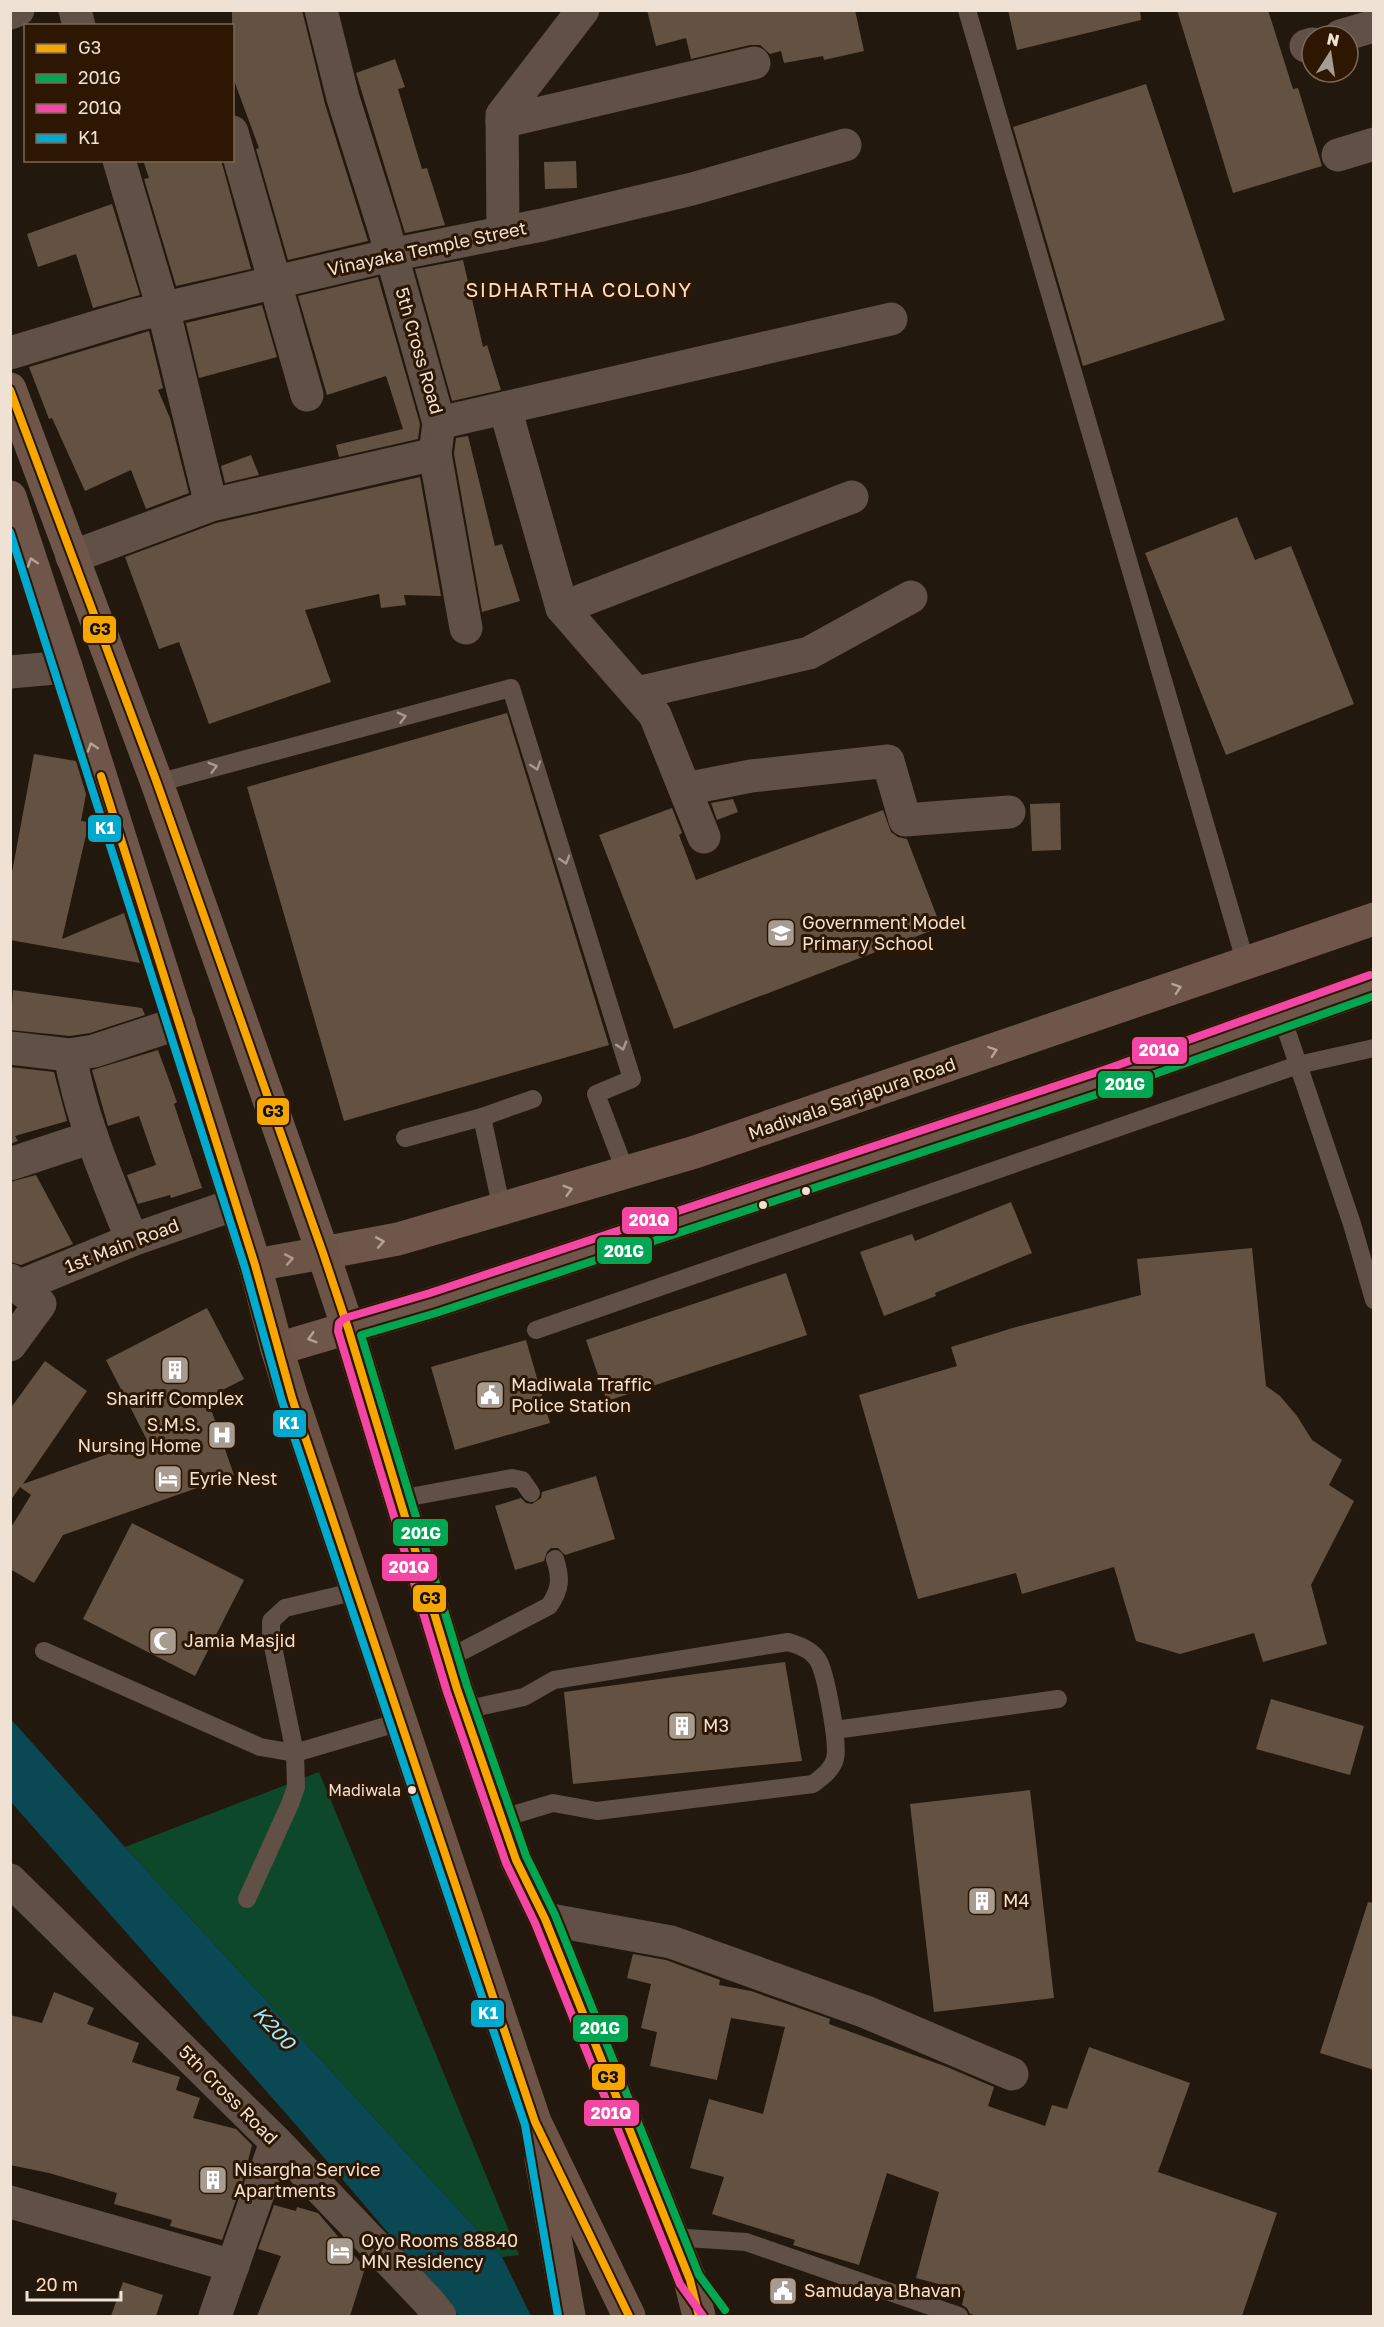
<svg xmlns="http://www.w3.org/2000/svg" width="1384" height="2327" font-family="'Golos Text',sans-serif">
<style>
.green{fill:#0d482b}
.water{fill:#0a4954}
.building{fill:#635241}
.lines{fill:none;stroke-linecap:round;stroke-linejoin:round}
.service{stroke:#605046;stroke-width:18}
.minor{stroke:#605046;stroke-width:33}
.tertiary{stroke:#605046;stroke-width:33}
.primary{stroke:#6e574a;stroke-width:33}
.trunk{stroke:#6c5547;stroke-width:33}
.bus-1-casing{stroke:#2d1703;stroke-width:12}
.bus-2-casing{stroke:#2d1703;stroke-width:12}
.bus-3-casing{stroke:#2d1703;stroke-width:12}
.bus-4-casing{stroke:#2d1703;stroke-width:12}
.bus-1{stroke:#f7a600;stroke-width:8}
.bus-2{stroke:#00a651;stroke-width:8}
.bus-3{stroke:#f346a5;stroke-width:8}
.bus-4{stroke:#00a9ce;stroke-width:8}
.oneway{stroke:#b6a396}
.oneway2{stroke:#a8988e}
.oneway3{stroke:#ae9b8e}
.bus-dot{fill:#f0e1d5;stroke:#2d1703;stroke-width:2}
.labels{text-anchor:middle;stroke-width:6;stroke-linejoin:round;paint-order:stroke}
.bus-label{font-size:16px;fill:#f0e1d5;stroke:#2d1703;text-anchor:end}
.street-label{font-size:18px;fill:#f0e1d5;stroke:#2d1703}
.poi-label{font-size:18px;fill:#f0e1d5;stroke:#2d1703;text-anchor:start}
.neighbourhood-label{font-size:20px;letter-spacing:1.5px;fill:#fcdec5;stroke:#2d1703}
.water-label{font-size:20px;font-style:italic;fill:#98ebff;stroke:#2d1703}
.line-badge{stroke:#2d1703;stroke-width:2}
.badge-label{font-size:16px;text-anchor:middle;font-weight:bold;fill:#fff}
.pale-badge-label{font-size:16px;text-anchor:middle;font-weight:bold;fill:#111}
</style>
<rect width="100%" height="100%" fill="#23180d"/>
<path class="green" d="M 319,1772 L 519,2255 L 502,2257 L 125,1847 Z"/>
<path class="water" d="M 10,1718 L 125,1847 L 502,2257 L 531,2316 L 459,2316 L 297,2126 L 11,1802 Z"/>
<g class="building">
<path d="M 232,10 L 302,10 L 325,104 L 368,241 L 288,260 L 256,149 L 259,148 L 232,75 Z"/>
<path d="M 647,10 L 855,10 L 864,51 L 824,60 L 823,56 L 784,63 L 781,51 L 770,54 L 760,45 L 750,45 L 691,59 L 686,38 L 656,46 Z"/>
<path d="M 1008,10 L 1140,10 L 1141,20 L 1017,50 Z"/>
<path d="M 1177,10 L 1268,10 L 1293,89 L 1298,88 L 1322,166 L 1233,193 Z"/>
<path d="M 395,59 L 405,87 L 398,89 L 422,169 L 427,168 L 445,225 L 405,233 L 356,73 Z"/>
<path d="M 1146,84 L 1225,320 L 1083,366 L 1013,127 Z"/>
<path d="M 143,160 L 221,160 L 251,269 L 176,286 L 144,179 L 149,178 Z"/>
<path d="M 576,161 L 577,188 L 545,189 L 544,162 Z"/>
<path d="M 112,204 L 140,295 L 93,308 L 76,254 L 38,267 L 27,234 Z"/>
<path d="M 463,260 L 483,347 L 487,345 L 501,390 L 452,401 L 415,269 Z"/>
<path d="M 378,277 L 420,424 L 418,439 L 339,457 L 336,445 L 403,429 L 386,376 L 327,395 L 298,296 Z"/>
<path d="M 262,305 L 277,357 L 199,378 L 186,323 Z"/>
<path d="M 149,331 L 163,388 L 158,390 L 170,418 L 189,493 L 146,509 L 131,470 L 85,491 L 52,418 L 49,419 L 29,367 Z"/>
<path d="M 468,436 L 495,546 L 502,544 L 520,601 L 482,612 L 454,454 L 456,438 Z"/>
<path d="M 251,455 L 259,475 L 225,483 L 221,466 Z"/>
<path d="M 420,477 L 441,596 L 404,595 L 406,605 L 381,608 L 379,594 L 305,610 L 331,682 L 209,724 L 179,642 L 159,649 L 125,557 L 216,523 Z"/>
<path d="M 1237,517 L 1255,560 L 1291,546 L 1354,704 L 1226,755 L 1145,553 Z"/>
<path d="M 507,713 L 609,1045 L 344,1121 L 247,787 Z"/>
<path d="M 34,754 L 76,761 L 86,794 L 81,821 L 89,822 L 62,939 L 124,913 L 140,963 L 10,940 L 10,883 Z"/>
<path d="M 733,799 L 738,812 L 717,820 L 711,803 Z"/>
<path d="M 1060,803 L 1061,850 L 1032,851 L 1030,804 Z"/>
<path d="M 672,808 L 682,833 L 679,835 L 696,880 L 883,810 L 891,832 L 898,837 L 907,839 L 941,927 L 674,1029 L 599,835 Z"/>
<path d="M 13,990 L 142,1008 L 145,1015 L 90,1033 L 70,1036 L 10,1030 Z"/>
<path d="M 158,1050 L 177,1102 L 174,1104 L 202,1188 L 171,1198 L 170,1195 L 138,1204 L 127,1175 L 156,1165 L 139,1116 L 108,1126 L 92,1070 Z"/>
<path d="M 10,1067 L 54,1072 L 67,1121 L 15,1136 L 18,1141 L 10,1144 Z"/>
<path d="M 36,1175 L 73,1244 L 21,1265 L 10,1262 L 10,1182 Z"/>
<path d="M 1011,1202 L 1032,1253 L 935,1293 L 936,1296 L 884,1316 L 860,1252 L 912,1234 L 915,1241 Z"/>
<path d="M 1252,1248 L 1266,1386 L 1280,1396 L 1297,1416 L 1312,1440 L 1342,1460 L 1329,1485 L 1354,1501 L 1311,1585 L 1327,1644 L 1263,1662 L 1254,1633 L 1180,1654 L 1136,1641 L 1114,1567 L 1022,1594 L 1016,1573 L 918,1599 L 859,1395 L 957,1366 L 951,1347 L 1016,1327 L 1141,1295 L 1137,1259 Z"/>
<path d="M 786,1273 L 807,1335 L 607,1401 L 586,1340 Z"/>
<path d="M 207,1308 L 244,1379 L 207,1398 L 234,1475 L 63,1535 L 34,1583 L 10,1569 L 10,1529 L 31,1495 L 20,1487 L 10,1501 L 10,1409 L 45,1361 L 87,1391 L 23,1484 L 147,1440 L 106,1360 Z"/>
<path d="M 526,1340 L 550,1423 L 455,1450 L 431,1367 Z"/>
<path d="M 596,1476 L 615,1539 L 565,1555 L 558,1548 L 551,1548 L 547,1552 L 544,1561 L 515,1570 L 495,1506 L 521,1498 L 526,1503 L 532,1504 L 541,1498 L 542,1492 Z"/>
<path d="M 132,1523 L 244,1580 L 195,1676 L 83,1619 Z"/>
<path d="M 785,1662 L 802,1761 L 573,1784 L 564,1692 Z"/>
<path d="M 1271,1699 L 1364,1726 L 1350,1775 L 1256,1749 Z"/>
<path d="M 1030,1790 L 1054,1998 L 934,2012 L 910,1804 Z"/>
<path d="M 1368,1902 L 1374,1903 L 1374,2070 L 1320,2053 Z"/>
<path d="M 633,1954 L 666,1960 L 720,1980 L 719,1985 L 751,1991 L 830,2019 L 829,2024 L 947,2067 L 994,2087 L 988,2106 L 1045,2126 L 1052,2105 L 1067,2109 L 1089,2047 L 1190,2083 L 1158,2172 L 1277,2213 L 1242,2316 L 980,2316 L 970,2314 L 967,2308 L 962,2305 L 965,2291 L 916,2278 L 939,2192 L 887,2173 L 859,2265 L 793,2245 L 795,2240 L 712,2214 L 724,2177 L 690,2168 L 709,2099 L 763,2114 L 785,2027 L 731,2018 L 717,2080 L 650,2066 L 657,2032 L 641,2028 L 651,1984 L 627,1978 Z"/>
<path d="M 54,1992 L 94,2008 L 87,2024 L 139,2043 L 132,2062 L 180,2077 L 176,2090 L 200,2098 L 193,2118 L 236,2129 L 252,2145 L 244,2177 L 222,2240 L 170,2226 L 172,2220 L 114,2204 L 117,2193 L 49,2173 L 10,2165 L 10,2015 L 42,2023 Z"/>
<path d="M 274,2205 L 296,2211 L 297,2207 L 318,2213 L 365,2268 L 350,2316 L 257,2316 L 281,2256 L 258,2249 Z"/>
<path d="M 123,2282 L 163,2295 L 156,2316 L 111,2316 Z"/>
</g>
<g class="lines">
<g class="service">
<path d="M 967,10 L 1246,964"/>
<path d="M 157,783 L 511,688 L 632,1079 L 596,1094 L 626,1173"/>
<path d="M 1282,1017 L 1352,1224 L 1374,1300"/>
<path d="M 405,1138 L 482,1117"/>
<path d="M 502,1210 L 482,1117 L 533,1099"/>
<path d="M 536,1330 L 1298,1065 L 1374,1048"/>
<path d="M 399,1499 L 512,1478 L 522,1480 L 531,1493"/>
<path d="M 44,1651 L 260,1747 L 295,1753 L 400,1722"/>
<path d="M 447,1659 L 549,1606 C 561,1589 561,1578 555,1559"/>
<path d="M 464,1710 L 524,1697 L 554,1680 L 788,1642 C 799,1645 813,1650 819,1662 C 826,1676 839,1744 835,1759 C 832,1770 822,1777 813,1784 L 597,1811 L 553,1803 L 503,1818"/>
<path d="M 835,1730 L 1058,1699"/>
<path d="M 247,1899 L 290,1804 L 296,1787 L 295,1753 L 271,1637 L 271,1621 L 285,1608 L 357,1591"/>
<path d="M 672,2237 L 746,2242 L 959,2316"/>
</g>
<g class="minor">
<path d="M 75,10 L 79,26"/>
<path d="M 321,10 L 343,98 L 384,228 L 439,423 L 435,454 L 466,628"/>
<path d="M 10,13 L 18,10"/>
<path d="M 1340,36 L 1374,26"/>
<path d="M 1306,46 L 1312,44"/>
<path d="M 502,122 L 754,63"/>
<path d="M 232,132 L 307,395"/>
<path d="M 1338,155 L 1374,144"/>
<path d="M 119,160 L 163,308 L 211,505"/>
<path d="M 503,233 L 502,115 L 583,10"/>
<path d="M 10,353 L 136,315 L 391,255 L 542,225 L 692,189 L 845,145"/>
<path d="M 505,408 L 562,608 L 655,715 L 704,837"/>
<path d="M 439,423 L 891,319"/>
<path d="M 72,557 L 211,505 L 435,454"/>
<path d="M 562,608 L 852,497"/>
<path d="M 637,693 L 809,653 L 911,597"/>
<path d="M 685,789 L 751,776 L 888,761 L 905,820 L 1009,812"/>
<path d="M 10,1048 L 70,1055 L 94,1051 L 179,1023"/>
<path d="M 70,1055 C 81,1119 108,1180 132,1240"/>
<path d="M 10,1164 L 92,1137"/>
<path d="M 10,1280 L 18,1287 L 132,1240 L 236,1204"/>
<path d="M 10,1345 L 40,1304 L 18,1287"/>
<path d="M 10,1880 L 276,2142 L 428,2301 L 440,2316"/>
<path d="M 545,1919 L 671,1942 L 866,2012 L 1012,2074"/>
<path d="M 10,2202 L 233,2266"/>
<path d="M 215,2316 L 276,2142"/>
</g>
<path class="tertiary" d="M 10,672 L 66,667"/>
<g class="primary">
<path d="M 10,389 L 157,783 L 323,1253 L 398,1239 L 695,1152 L 1374,919"/>
<path d="M 10,497 L 66,667 L 255,1265"/>
<path d="M 277,1349 L 433,1303 L 1107,1080 L 1374,985"/>
</g>
<g class="trunk">
<path d="M 541,2159 L 569,2316"/>
<path d="M 629,2316 L 535,2122 L 292,1398 L 277,1349 L 255,1265 L 323,1253 L 348,1328 L 457,1689 L 516,1860 L 545,1919 L 690,2280 L 699,2316"/>
</g>
<g class="bus-1-casing">
<g id="bus-1">
<path d="M 10,390 L 157,783 L 323,1253 L 348,1328 L 457,1689 L 516,1860 L 545,1919 L 690,2280 L 699,2316"/>
<path d="M 101,776 L 255,1265 L 292,1398 L 535,2122 L 629,2316"/>
</g>
</g>
<g class="bus-2-casing">
<path id="bus-2" d="M 725,2310 L 699,2275 L 555,1915 L 526,1856 L 467,1686 L 361,1335 L 436,1313 L 1110,1090 L 1374,996"/>
</g>
<g class="bus-3-casing">
<path id="bus-3" d="M 703,2316 L 680,2284 L 535,1923 L 506,1863 L 447,1692 L 338,1331 L 339,1323 L 345,1318 L 430,1293 L 1104,1070 L 1370,975"/>
</g>
<g class="bus-4-casing">
<path id="bus-4" d="M 10,532 L 245,1268 L 282,1401 L 525,2125 L 558,2316"/>
</g>
<use href="#bus-1" class="bus-1"/>
<use href="#bus-2" class="bus-2"/>
<use href="#bus-3" class="bus-3"/>
<use href="#bus-4" class="bus-4"/>
</g>
<defs><path id="oneway-chevron" d="M-2-3.5L2.5 0L-2 3.5" fill="none" stroke-width="1.6" stroke-linecap="round" stroke-linejoin="round" transform="scale(1.5)"/></defs>
<g class="oneway">
<use href="#oneway-chevron" transform="translate(32 562) rotate(-108)"/>
<use href="#oneway-chevron" transform="translate(92 747) rotate(-108)"/>
<use href="#oneway-chevron" transform="translate(1177 988) rotate(-19)"/>
<use href="#oneway-chevron" transform="translate(993 1051) rotate(-19)"/>
<use href="#oneway-chevron" transform="translate(568 1190) rotate(-16)"/>
<use href="#oneway-chevron" transform="translate(380 1242) rotate(-10)"/>
<use href="#oneway-chevron" transform="translate(312 1338) rotate(164)"/>
</g>
<g class="oneway2">
<use href="#oneway-chevron" transform="translate(402 717) rotate(-15)"/>
<use href="#oneway-chevron" transform="translate(536 766) rotate(72)"/>
<use href="#oneway-chevron" transform="translate(213 767) rotate(-16)"/>
<use href="#oneway-chevron" transform="translate(565 860) rotate(73)"/>
<use href="#oneway-chevron" transform="translate(622 1046) rotate(73)"/>
</g>
<use class="oneway3" href="#oneway-chevron" transform="translate(289 1259) rotate(-10)"/>
<defs>
<g id="school-square" transform="scale(1.5)"><rect x="-9" y="-9" width="18" height="18" rx="4" fill="#a89b8f" stroke="#2d1703"/><path d="M0-5L7-2L0 1L-7-2ZM-4 1L0 2.5L4 1V4Q0 6-4 4Z" fill="#fff"/></g>
<g id="building-square" transform="scale(1.5)"><rect x="-9" y="-9" width="18" height="18" rx="4" fill="#a89b8f" stroke="#2d1703"/><path d="M-4-6H4V6H1V3H-1V6H-4ZM-2.5-4.3h1.7v1.8h-1.7ZM.8-4.3h1.7v1.8H.8ZM-2.5-1h1.7V.8h-1.7ZM.8-1h1.7V.8H.8Z" fill="#fff"/></g>
<g id="civic-square" transform="scale(1.5)"><rect x="-9" y="-9" width="18" height="18" rx="4" fill="#a89b8f" stroke="#2d1703"/><path d="M-.6-6.5H3V-4.5H.6V-3L4-1V1h2V6H-6V1h2V-1L-.6-3ZM-1.2 2.5V6h2.4V2.5Z" fill="#fff"/></g>
<g id="hospital-square" transform="scale(1.5)"><rect x="-9" y="-9" width="18" height="18" rx="4" fill="#a89b8f" stroke="#2d1703"/><path d="M-5-5h3v3.5h4V-5h3V5h-3V1.5h-4V5h-3Z" fill="#fff"/></g>
<g id="hotel-square" transform="scale(1.5)"><rect x="-9" y="-9" width="18" height="18" rx="4" fill="#a89b8f" stroke="#2d1703"/><path d="M-6-4.5h1.5V1H6V5H4.5V3h-9V5H-6ZM-4 0a1.8 1.8 0 1 1 3.6 0ZM.5 0V-2.5h3Q6-2.5 6 0Z" fill="#fff"/></g>
<g id="mosque-square" transform="scale(1.5)"><rect x="-9" y="-9" width="18" height="18" rx="4" fill="#a89b8f" stroke="#2d1703"/><path d="M3.5-4.9A6 6 0 1 0 3.5 4.9A5 5 0 1 1 3.5-4.9Z" fill="#fff"/></g>
</defs>
<g fill-rule="evenodd">
<use href="#school-square" x="781" y="933"/>
<use href="#building-square" x="175" y="1370"/>
<use href="#civic-square" x="490" y="1395"/>
<use href="#hospital-square" x="222" y="1435"/>
<use href="#hotel-square" x="168" y="1479"/>
<use href="#mosque-square" x="163" y="1641"/>
<use href="#building-square" x="682" y="1726"/>
<use href="#building-square" x="982" y="1901"/>
<use href="#building-square" x="213" y="2180"/>
<use href="#hotel-square" x="340" y="2251"/>
<use href="#civic-square" x="783" y="2291"/>
</g>
<g class="bus-dot">
<circle cx="806" cy="1191" r="5"/>
<circle cx="763" cy="1205" r="5"/>
<circle cx="412" cy="1790" r="5"/>
</g>
<g class="labels">
<g class="bus-label">
<text x="401" y="1796">Madiwala</text>
</g>
<g class="street-label">
<text transform="translate(427 249) rotate(-12)" y="6">Vinayaka Temple Street</text>
<text transform="translate(419 351) rotate(74)" y="6">5th Cross Road</text>
<text transform="translate(852 1099) rotate(-19)" y="6">Madiwala Sarjapura Road</text>
<text transform="translate(122 1246) rotate(-21)" y="6">1st Main Road</text>
<text transform="translate(228 2095) rotate(45)" y="6">5th Cross Road</text>
</g>
<g class="poi-label">
<text x="802" y="929">Government Model<tspan x="802" dy="21">Primary School</tspan></text>
<text x="511" y="1391">Madiwala Traffic<tspan x="511" dy="21">Police Station</tspan></text>
<text x="175" y="1405" text-anchor="middle">Shariff Complex</text>
<text x="201" y="1431" text-anchor="end">S.M.S.<tspan x="201" dy="21">Nursing Home</tspan></text>
<text x="189" y="1485">Eyrie Nest</text>
<text x="184" y="1647">Jamia Masjid</text>
<text x="703" y="1732">M3</text>
<text x="1003" y="1907">M4</text>
<text x="234" y="2176">Nisargha Service<tspan x="234" dy="21">Apartments</tspan></text>
<text x="361" y="2247">Oyo Rooms 88840<tspan x="361" dy="21">MN Residency</tspan></text>
<text x="804" y="2297">Samudaya Bhavan</text>
</g>
<g class="neighbourhood-label">
<text x="579" y="297">SIDHARTHA COLONY</text>
</g>
<g class="water-label">
<text transform="translate(274 2028) rotate(47)" y="7">K200</text>
</g>
</g>
<g class="line-badge">
<rect x="82" y="615" width="35" height="29" rx="6" fill="#f7a600"/>
<rect x="87" y="814" width="35" height="29" rx="6" fill="#00a9ce"/>
<rect x="1131" y="1036" width="57" height="29" rx="6" fill="#f346a5"/>
<rect x="1097" y="1070" width="57" height="29" rx="6" fill="#00a651"/>
<rect x="256" y="1097" width="34" height="29" rx="6" fill="#f7a600"/>
<rect x="621" y="1206" width="57" height="29" rx="6" fill="#f346a5"/>
<rect x="596" y="1236" width="57" height="29" rx="6" fill="#00a651"/>
<rect x="272" y="1409" width="35" height="29" rx="6" fill="#00a9ce"/>
<rect x="392" y="1518" width="57" height="29" rx="6" fill="#00a651"/>
<rect x="381" y="1553" width="57" height="29" rx="6" fill="#f346a5"/>
<rect x="412" y="1584" width="35" height="29" rx="6" fill="#f7a600"/>
<rect x="470" y="1999" width="35" height="29" rx="6" fill="#00a9ce"/>
<rect x="572" y="2014" width="57" height="29" rx="6" fill="#00a651"/>
<rect x="591" y="2063" width="35" height="28" rx="6" fill="#f7a600"/>
<rect x="583" y="2099" width="57" height="28" rx="6" fill="#f346a5"/>
</g>
<g class="badge-label">
<text x="105" y="834">K1</text>
<text x="1159" y="1056">201Q</text>
<text x="1125" y="1090">201G</text>
<text x="649" y="1226">201Q</text>
<text x="624" y="1257">201G</text>
<text x="289" y="1429">K1</text>
<text x="421" y="1539">201G</text>
<text x="409" y="1573">201Q</text>
<text x="488" y="2019">K1</text>
<text x="600" y="2034">201G</text>
<text x="611" y="2119">201Q</text>
</g>
<g class="pale-badge-label">
<text x="100" y="635">G3</text>
<text x="273" y="1117">G3</text>
<text x="430" y="1604">G3</text>
<text x="608" y="2083">G3</text>
</g>
<rect width="1384" height="2327" fill="none" stroke="#f0e1d5" stroke-width="24"/>
<rect x="24" y="24" width="210" height="138" fill="#2d1703" stroke="#7b6857" stroke-width="1.5"/>
<rect x="36" y="44" width="30" height="9" fill="#f7a600" stroke="#7b6857" stroke-width="1.5"/>
<text x="78" y="54" font-size="18" fill="#f0e1d5">G3</text>
<rect x="36" y="74" width="30" height="9" fill="#00a651" stroke="#7b6857" stroke-width="1.5"/>
<text x="78" y="84" font-size="18" fill="#f0e1d5">201G</text>
<rect x="36" y="104" width="30" height="9" fill="#f346a5" stroke="#7b6857" stroke-width="1.5"/>
<text x="78" y="114" font-size="18" fill="#f0e1d5">201Q</text>
<rect x="36" y="134" width="30" height="9" fill="#00a9ce" stroke="#7b6857" stroke-width="1.5"/>
<text x="78" y="144" font-size="18" fill="#f0e1d5">K1</text>
<g transform="translate(1330 54) rotate(12)"><circle r="28" fill="#2d1703" stroke="#7b6857" stroke-width="1.5"/>
<path d="M0-4.5L10 22L0 15L-10 22Z" fill="#a89b8f"/>
<text y="-9" font-size="16" font-weight="bold" text-anchor="middle" fill="#f0e1d5">N</text>
</g>
<path d="M27 2291v9h94v-9" fill="none" stroke="#f0e1d5" stroke-width="3"/>
<text x="36" y="2291" font-size="18" fill="#f0e1d5" stroke="#2d1703" stroke-width="4.5" paint-order="stroke">20 m</text>
</svg>
